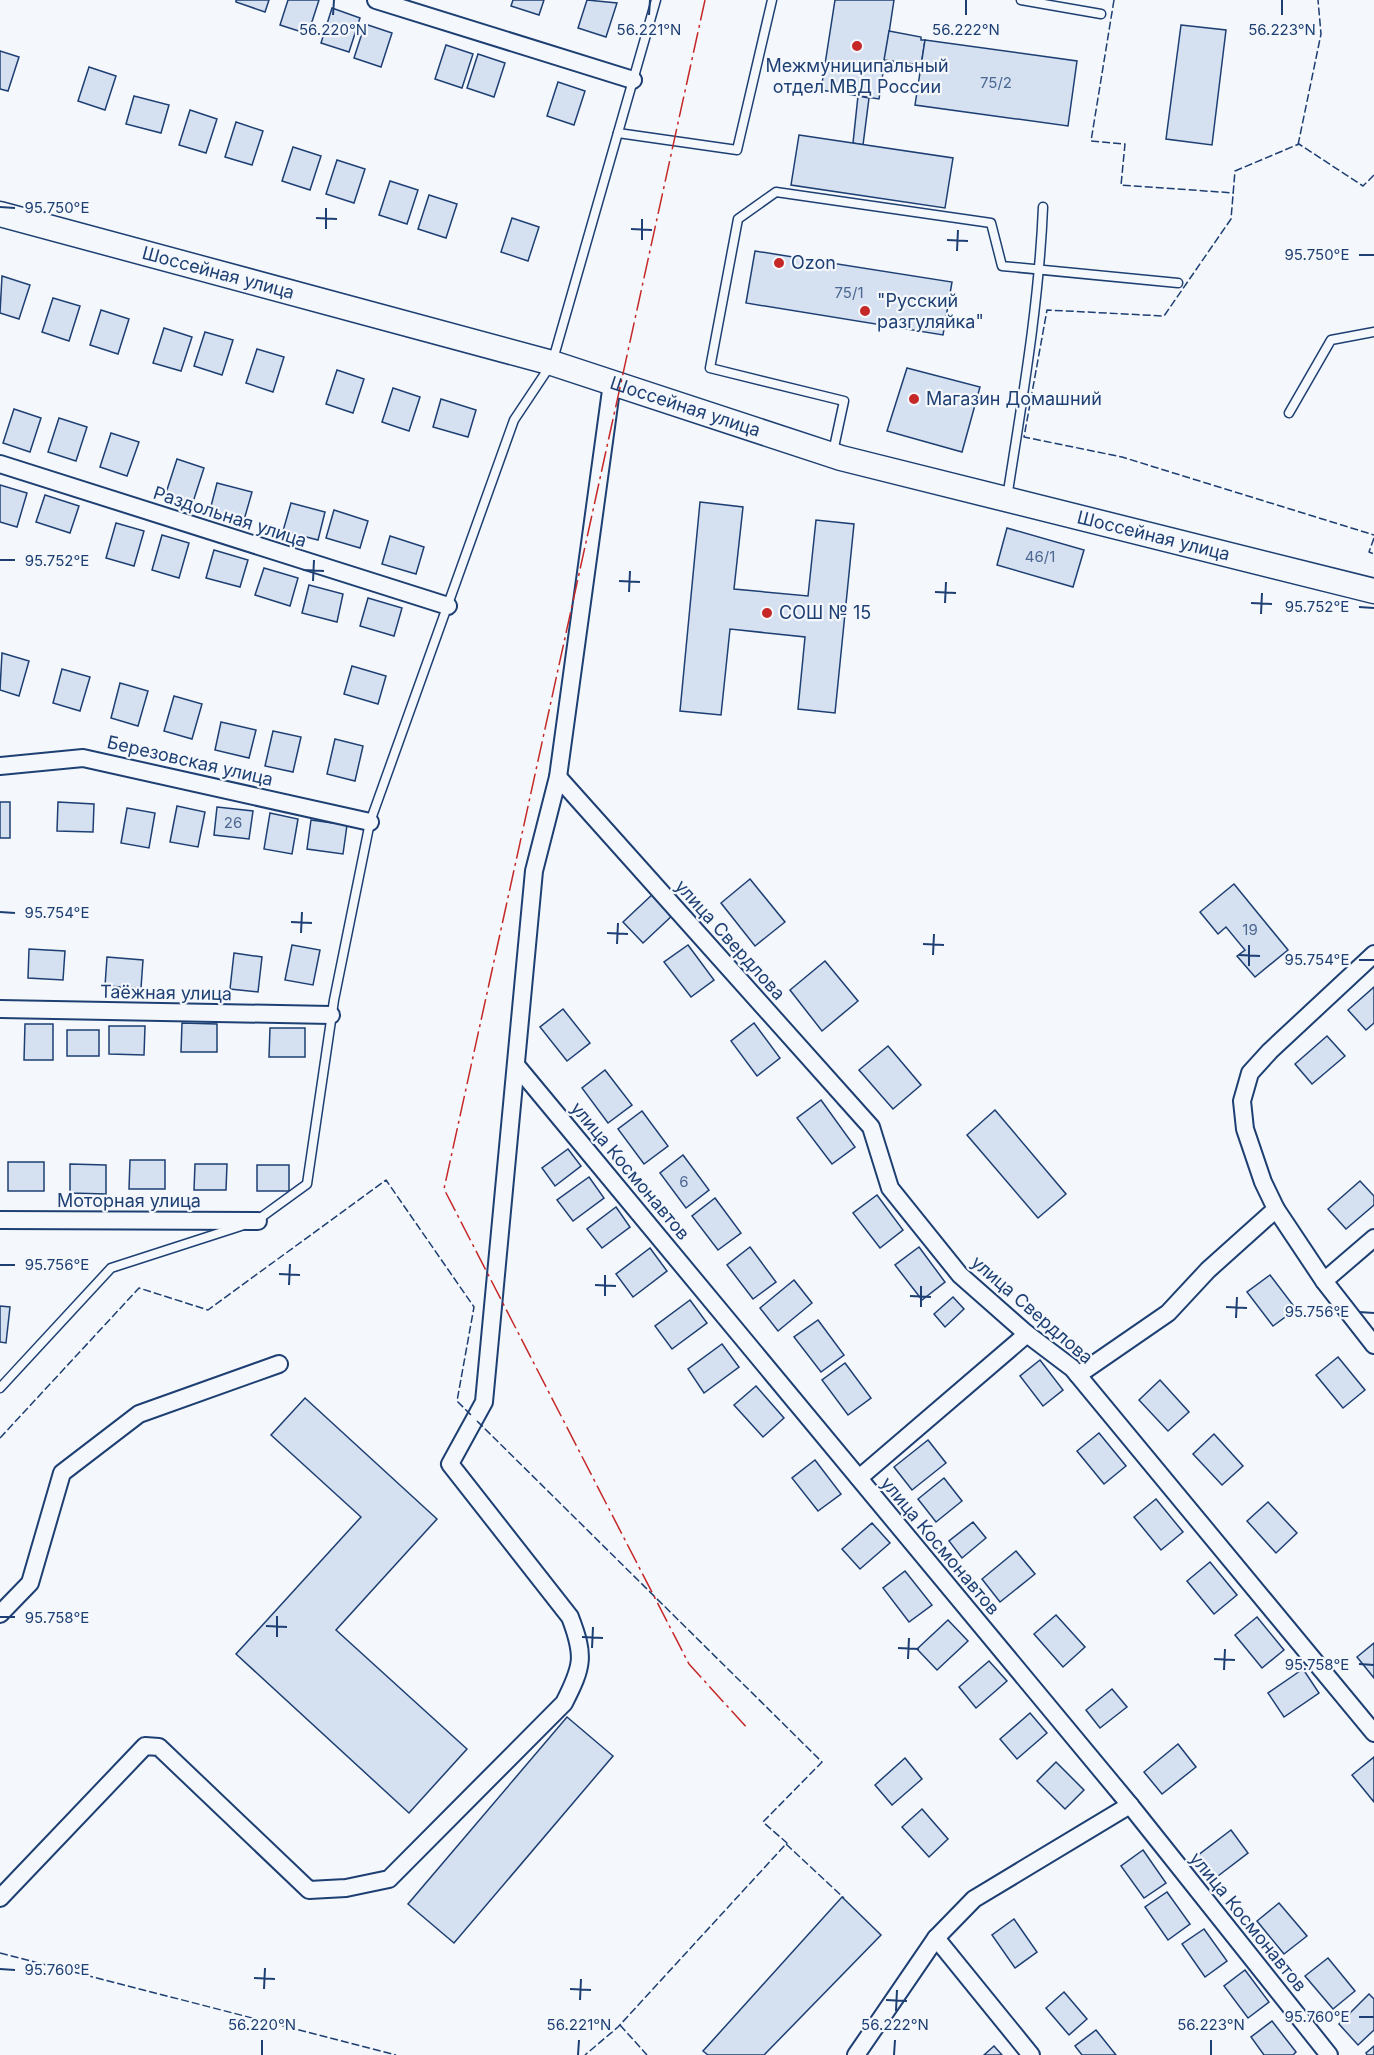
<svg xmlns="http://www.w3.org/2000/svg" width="1374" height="2055" font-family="Inter,sans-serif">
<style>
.building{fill:#d5e0f0;stroke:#1d3f73;stroke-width:1.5}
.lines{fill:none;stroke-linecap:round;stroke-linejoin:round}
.lane-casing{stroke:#1d3f73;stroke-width:11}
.street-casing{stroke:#1d3f73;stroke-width:20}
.secondary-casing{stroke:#1d3f73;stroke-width:27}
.lane{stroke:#f4f7fb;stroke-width:8}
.street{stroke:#f4f7fb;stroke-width:16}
.secondary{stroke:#f4f7fb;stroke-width:24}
.fence{stroke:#1d3f73;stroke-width:1.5;stroke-dasharray:8 3;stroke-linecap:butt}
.power{stroke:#c62828;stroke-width:1.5;stroke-dasharray:21 4.5 3 4.5;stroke-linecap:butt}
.ticks{fill:none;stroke:#1d3f73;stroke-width:2}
.poi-dot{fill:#c62828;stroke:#f4f7fb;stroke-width:2}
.labels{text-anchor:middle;stroke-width:4.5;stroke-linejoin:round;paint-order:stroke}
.number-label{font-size:15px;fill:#4b6792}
.poi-label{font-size:18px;fill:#1d3f73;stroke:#f4f7fb;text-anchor:start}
.street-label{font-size:18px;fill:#1d3f73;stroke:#f4f7fb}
.ticks-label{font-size:15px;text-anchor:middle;fill:#1d3f73;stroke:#f4f7fb;stroke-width:4.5;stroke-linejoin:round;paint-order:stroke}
</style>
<rect width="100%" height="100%" fill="#f4f7fb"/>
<g class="building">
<path d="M 236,0 L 269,0 L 265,12 L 236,2 Z"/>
<path d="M 288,0 L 319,0 L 308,34 L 280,25 Z"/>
<path d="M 513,0 L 544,0 L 539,15 L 511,6 Z"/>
<path d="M 587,0 L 617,3 L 606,37 L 578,28 Z"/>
<path d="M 835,0 L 894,0 L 879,99 L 821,90 Z"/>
<path d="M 332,8 L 360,18 L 349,52 L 321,43 Z"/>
<path d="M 365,24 L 392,33 L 381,67 L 354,58 Z"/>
<path d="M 1181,25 L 1226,30 L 1212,145 L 1166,139 Z"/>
<path d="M 889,31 L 921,37 L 921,40 L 925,40 L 921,65 L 884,60 Z"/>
<path d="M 925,40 L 1077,61 L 1068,126 L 915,105 Z"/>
<path d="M 446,45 L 473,54 L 462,88 L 435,79 Z"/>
<path d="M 0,51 L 19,57 L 8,91 L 0,89 Z"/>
<path d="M 478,54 L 505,63 L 494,97 L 467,88 Z"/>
<path d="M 89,67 L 116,76 L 105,110 L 78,101 Z"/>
<path d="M 558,82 L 585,91 L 574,125 L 547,116 Z"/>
<path d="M 134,96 L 169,105 L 161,133 L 126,124 Z"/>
<path d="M 858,96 L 869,98 L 863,145 L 853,143 Z"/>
<path d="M 190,110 L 217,119 L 206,153 L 179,145 Z"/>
<path d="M 236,122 L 263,131 L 252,165 L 225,157 Z"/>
<path d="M 799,135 L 953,158 L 945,208 L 791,185 Z"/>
<path d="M 293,147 L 321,156 L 310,190 L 282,181 Z"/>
<path d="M 337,160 L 365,169 L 354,203 L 326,194 Z"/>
<path d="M 390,181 L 418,190 L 407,224 L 379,215 Z"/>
<path d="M 429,195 L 457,204 L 446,238 L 418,229 Z"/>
<path d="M 512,218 L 539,227 L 528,261 L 501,252 Z"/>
<path d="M 755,251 L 952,282 L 943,335 L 746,303 Z"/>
<path d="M 2,276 L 30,285 L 19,319 L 0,313 Z"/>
<path d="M 53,298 L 80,306 L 69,341 L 42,332 Z"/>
<path d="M 101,310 L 129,319 L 118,354 L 90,345 Z"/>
<path d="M 164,328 L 192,337 L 181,371 L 153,363 Z"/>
<path d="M 205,332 L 233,340 L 222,375 L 194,366 Z"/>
<path d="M 257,349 L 284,357 L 273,392 L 246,383 Z"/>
<path d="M 907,368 L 980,387 L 962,452 L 887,431 Z"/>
<path d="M 337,370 L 364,379 L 353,413 L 326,404 Z"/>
<path d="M 393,388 L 420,397 L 409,431 L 382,422 Z"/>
<path d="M 441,399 L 476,410 L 468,437 L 433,427 Z"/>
<path d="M 14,409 L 41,418 L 30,452 L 3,443 Z"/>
<path d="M 59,418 L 87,427 L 76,461 L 48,452 Z"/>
<path d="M 111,433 L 139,442 L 127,476 L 100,467 Z"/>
<path d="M 177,459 L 204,468 L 193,502 L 166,493 Z"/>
<path d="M 217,483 L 252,492 L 244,520 L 210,510 Z"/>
<path d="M 0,485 L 27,493 L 17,527 L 0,522 Z"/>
<path d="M 45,495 L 79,506 L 70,533 L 36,522 Z"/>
<path d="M 700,502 L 743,507 L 734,589 L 808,596 L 816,520 L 854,524 L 835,713 L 798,709 L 805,637 L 730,629 L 721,715 L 680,711 Z"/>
<path d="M 291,503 L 325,512 L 318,540 L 283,531 Z"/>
<path d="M 334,510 L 368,521 L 360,548 L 326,538 Z"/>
<path d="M 116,523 L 144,531 L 134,566 L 106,558 Z"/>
<path d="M 1007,528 L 1084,550 L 1073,587 L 997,565 Z"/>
<path d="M 162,535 L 189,543 L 179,578 L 152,570 Z"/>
<path d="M 390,536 L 424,547 L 416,574 L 382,564 Z"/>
<path d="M 214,550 L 248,560 L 240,587 L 206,578 Z"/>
<path d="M 264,568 L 298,578 L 290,606 L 255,595 Z"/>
<path d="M 309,585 L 343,594 L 337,622 L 302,613 Z"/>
<path d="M 368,598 L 402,608 L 394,636 L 360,626 Z"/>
<path d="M 2,653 L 29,661 L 19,696 L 0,690 Z"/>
<path d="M 352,666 L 386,676 L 378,704 L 344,694 Z"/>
<path d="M 62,669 L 90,677 L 80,711 L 53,703 Z"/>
<path d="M 120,683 L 148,691 L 138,726 L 111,718 Z"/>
<path d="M 174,696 L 202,704 L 192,739 L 164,731 Z"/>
<path d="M 221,722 L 256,730 L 249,758 L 215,750 Z"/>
<path d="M 273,731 L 301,737 L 293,772 L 265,766 Z"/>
<path d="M 335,739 L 363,746 L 355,781 L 327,774 Z"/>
<rect x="0" y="802" width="10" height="36"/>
<path d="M 58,802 L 94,804 L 93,832 L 57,831 Z"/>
<path d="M 177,806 L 205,812 L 198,847 L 170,842 Z"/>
<path d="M 217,807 L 253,811 L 249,839 L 214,835 Z"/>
<path d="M 127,808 L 155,813 L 149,848 L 121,843 Z"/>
<path d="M 270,813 L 298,819 L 292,854 L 264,849 Z"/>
<path d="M 311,820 L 347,825 L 343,854 L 307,849 Z"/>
<path d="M 750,879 L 785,922 L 755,946 L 721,903 Z"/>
<path d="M 1234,884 L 1288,950 L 1255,977 L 1237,956 L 1245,950 L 1226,927 L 1218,934 L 1200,912 Z"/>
<path d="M 655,892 L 675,913 L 643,943 L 623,922 Z"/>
<path d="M 292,945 L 320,950 L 313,985 L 285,980 Z"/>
<path d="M 688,945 L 714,980 L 691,997 L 664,962 Z"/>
<path d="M 29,949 L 65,951 L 63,980 L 28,978 Z"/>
<path d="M 234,953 L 262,957 L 258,992 L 230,989 Z"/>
<path d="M 107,957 L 143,960 L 141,988 L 105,986 Z"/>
<path d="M 825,961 L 858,1001 L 822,1031 L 790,990 Z"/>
<path d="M 1374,987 L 1374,1023 L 1366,1030 L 1348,1010 Z"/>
<path d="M 563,1009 L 590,1043 L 567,1061 L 540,1027 Z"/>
<path d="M 182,1023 L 217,1024 L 217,1052 L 181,1052 Z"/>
<path d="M 754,1023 L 780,1058 L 757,1076 L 731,1041 Z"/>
<path d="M 25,1024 L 53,1024 L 53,1060 L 24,1060 Z"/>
<path d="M 109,1026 L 145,1026 L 144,1055 L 109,1054 Z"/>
<path d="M 270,1028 L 305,1028 L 305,1057 L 269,1057 Z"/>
<rect x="67" y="1030" width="32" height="26"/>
<path d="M 1327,1036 L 1345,1056 L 1312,1084 L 1295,1064 Z"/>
<path d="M 888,1046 L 921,1085 L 893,1109 L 859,1070 Z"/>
<path d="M 605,1070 L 632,1105 L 608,1123 L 582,1088 Z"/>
<path d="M 821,1100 L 855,1147 L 832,1164 L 797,1118 Z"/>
<path d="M 995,1110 L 1066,1194 L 1038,1218 L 967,1135 Z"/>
<path d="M 642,1111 L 668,1146 L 644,1164 L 618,1129 Z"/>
<path d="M 568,1149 L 581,1166 L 555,1186 L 542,1168 Z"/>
<path d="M 683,1155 L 709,1190 L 686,1208 L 660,1173 Z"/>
<path d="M 130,1160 L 165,1160 L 165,1189 L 129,1189 Z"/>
<rect x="8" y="1162" width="36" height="29"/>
<path d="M 70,1164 L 106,1165 L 106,1194 L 70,1193 Z"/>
<path d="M 195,1164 L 227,1164 L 226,1190 L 194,1190 Z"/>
<rect x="257" y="1165" width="32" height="26"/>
<path d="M 589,1177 L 604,1198 L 573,1221 L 557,1200 Z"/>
<path d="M 1360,1181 L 1374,1196 L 1374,1205 L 1346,1229 L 1328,1209 Z"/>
<path d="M 877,1195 L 903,1230 L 880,1248 L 853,1213 Z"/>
<path d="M 715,1198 L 741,1233 L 718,1250 L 692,1216 Z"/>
<path d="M 616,1207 L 630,1227 L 602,1248 L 587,1229 Z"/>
<path d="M 750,1247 L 776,1282 L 753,1299 L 727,1265 Z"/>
<path d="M 919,1247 L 945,1282 L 922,1300 L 895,1265 Z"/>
<path d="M 650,1248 L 667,1271 L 633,1297 L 616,1274 Z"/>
<path d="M 1270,1275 L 1296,1309 L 1273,1326 L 1247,1292 Z"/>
<path d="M 794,1280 L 812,1303 L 778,1331 L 760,1308 Z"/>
<path d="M 953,1297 L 964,1309 L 945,1327 L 934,1314 Z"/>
<path d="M 690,1300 L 707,1323 L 672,1349 L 655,1326 Z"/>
<path d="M 0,1306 L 10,1307 L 6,1343 L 0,1342 Z"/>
<path d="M 818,1320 L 844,1355 L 821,1372 L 794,1337 Z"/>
<path d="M 722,1344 L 739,1367 L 704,1393 L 688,1369 Z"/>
<path d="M 1338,1357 L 1365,1390 L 1343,1408 L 1316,1375 Z"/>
<path d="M 1040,1360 L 1063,1390 L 1043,1406 L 1020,1376 Z"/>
<path d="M 845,1363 L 871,1398 L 848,1415 L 822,1380 Z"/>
<path d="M 1160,1380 L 1189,1412 L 1168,1431 L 1139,1400 Z"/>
<path d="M 756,1386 L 784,1418 L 763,1437 L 734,1405 Z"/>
<path d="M 305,1398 L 437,1519 L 336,1630 L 467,1749 L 409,1813 L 236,1654 L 361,1517 L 271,1435 Z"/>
<path d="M 1099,1433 L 1126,1466 L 1104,1484 L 1077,1451 Z"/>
<path d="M 1214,1434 L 1243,1466 L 1222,1485 L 1193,1454 Z"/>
<path d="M 928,1440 L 946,1463 L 912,1490 L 894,1467 Z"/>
<path d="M 815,1460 L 841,1494 L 818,1511 L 792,1478 Z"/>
<path d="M 944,1478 L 962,1501 L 936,1522 L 918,1499 Z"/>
<path d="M 1156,1499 L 1183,1532 L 1161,1550 L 1134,1517 Z"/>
<path d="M 1268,1502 L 1297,1533 L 1276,1553 L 1247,1521 Z"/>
<path d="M 973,1522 L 986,1538 L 962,1558 L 949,1541 Z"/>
<path d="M 872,1523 L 890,1543 L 860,1569 L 842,1549 Z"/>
<path d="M 1016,1551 L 1035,1574 L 1000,1602 L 982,1579 Z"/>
<path d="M 1210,1562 L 1237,1595 L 1214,1614 L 1187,1581 Z"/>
<path d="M 905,1571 L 932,1605 L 909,1622 L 883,1588 Z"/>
<path d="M 1056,1615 L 1085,1647 L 1063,1667 L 1034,1634 Z"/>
<path d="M 1257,1617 L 1284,1650 L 1262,1668 L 1235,1635 Z"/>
<path d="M 948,1620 L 968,1641 L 937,1670 L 917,1649 Z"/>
<path d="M 1374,1643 L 1374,1678 L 1357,1657 Z"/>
<path d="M 989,1661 L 1007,1681 L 976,1708 L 959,1687 Z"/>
<path d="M 1303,1669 L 1319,1693 L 1284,1717 L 1268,1693 Z"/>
<path d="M 1112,1689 L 1127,1707 L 1100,1728 L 1086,1710 Z"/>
<path d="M 1030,1713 L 1047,1733 L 1017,1759 L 1000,1739 Z"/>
<path d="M 567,1717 L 613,1756 L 454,1943 L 408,1904 Z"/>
<path d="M 1178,1744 L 1196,1767 L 1162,1794 L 1144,1772 Z"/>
<path d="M 1374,1757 L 1374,1802 L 1352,1775 Z"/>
<path d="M 905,1758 L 922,1779 L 892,1805 L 875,1785 Z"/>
<path d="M 1056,1762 L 1084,1790 L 1065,1809 L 1037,1781 Z"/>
<path d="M 922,1809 L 948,1839 L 929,1857 L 902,1827 Z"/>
<path d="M 1231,1830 L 1248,1853 L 1214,1879 L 1197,1856 Z"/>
<path d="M 1143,1850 L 1166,1883 L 1144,1898 L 1121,1866 Z"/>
<path d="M 1167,1892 L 1190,1924 L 1168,1940 L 1145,1907 Z"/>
<path d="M 842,1897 L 881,1935 L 764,2055 L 708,2055 L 703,2051 Z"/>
<path d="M 1279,1903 L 1307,1936 L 1284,1954 L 1257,1921 Z"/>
<path d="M 1014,1919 L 1037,1952 L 1015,1968 L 992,1935 Z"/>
<path d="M 1204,1929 L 1227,1961 L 1205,1977 L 1182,1944 Z"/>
<path d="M 1328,1958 L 1355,1991 L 1333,2009 L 1305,1976 Z"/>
<path d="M 1245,1970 L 1269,2002 L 1248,2018 L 1224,1986 Z"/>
<path d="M 1064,1992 L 1087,2019 L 1069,2035 L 1046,2008 Z"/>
<path d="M 1369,1994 L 1374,1999 L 1374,2030 L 1358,2045 L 1339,2024 Z"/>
<path d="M 1272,2021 L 1296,2052 L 1293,2055 L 1264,2055 L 1251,2037 Z"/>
<path d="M 1096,2030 L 1116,2055 L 1082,2055 L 1075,2046 Z"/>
<path d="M 994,2046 L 1002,2055 L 984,2055 Z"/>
<path d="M 1374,2046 L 1374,2055 L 1367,2055 L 1366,2053 Z"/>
</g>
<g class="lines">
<g class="lane-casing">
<g id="lane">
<path d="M 1021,0 L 1101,14"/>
<path d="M 618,133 L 737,150 L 772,0"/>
<path d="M 1289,413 L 1331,340 L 1374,332"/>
<path d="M 833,452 L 844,401 L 710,368 L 738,219 L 776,192 L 991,223 L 1002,266 L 1178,283"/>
<path d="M 1007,498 C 1022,401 1039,305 1043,207"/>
<path d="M 256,1221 L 307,1184 L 334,1000 L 370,822 L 514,420 L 552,363 L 656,0"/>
<path d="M 0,1388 L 111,1268 L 241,1226"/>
</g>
</g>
<g class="street-casing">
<g id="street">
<path d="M 376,0 L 633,80"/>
<path d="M 0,464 L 448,606"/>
<path d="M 0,766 L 83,758 L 370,822"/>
<path d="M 558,777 L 871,1127 L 890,1188 L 960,1275 L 1027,1334 L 1072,1368 L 1374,1733"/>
<path d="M 0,1009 L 331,1015"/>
<path d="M 516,1065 L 1130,1805 L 1329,2055"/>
<path d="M 1276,1209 L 1324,1281 L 1374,1345"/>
<path d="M 0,1220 L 258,1221"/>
<path d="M 1324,1281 L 1374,1238"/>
<path d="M 1078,1375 L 1168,1313 L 1208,1270 L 1276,1209 L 1263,1182 L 1245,1129 L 1242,1101 L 1250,1073 L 1270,1051 L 1374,954"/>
<path d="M 859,1478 L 1027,1334"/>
<path d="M 0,1614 L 30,1583 L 62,1473 L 139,1414 L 279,1364"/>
<path d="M 0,1898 L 145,1746 L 159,1747 L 309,1890 L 346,1888 L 389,1879 L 564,1703 C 583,1666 585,1656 570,1617 L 450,1464 L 484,1402 L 534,871 L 558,777 L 612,383"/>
<path d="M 936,1938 L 1031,2055"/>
<path d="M 856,2055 L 936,1938 L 974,1899 L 1130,1805"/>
</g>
</g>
<g class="secondary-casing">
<g id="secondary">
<path id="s1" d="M 0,214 L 552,363 L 841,458 L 1374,591"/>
</g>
</g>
<use href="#lane" class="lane"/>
<use href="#street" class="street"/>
<use href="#secondary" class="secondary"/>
<g class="fence">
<path d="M 1114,0 L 1091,141 L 1125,144 L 1121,185 L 1234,193"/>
<path d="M 1298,145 L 1321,34 L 1318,0"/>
<path d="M 1374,175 L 1363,186 L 1299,144 L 1235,171 L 1231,219 L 1164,316 L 1047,310 L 1024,437 L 1122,457 L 1374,535"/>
<path d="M 1374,538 L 1369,552 L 1374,554"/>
<path d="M 477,1421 L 822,1762 L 763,1822 L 787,1843 L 618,2027 L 585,2055"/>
<path d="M 0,1438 L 139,1288 L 208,1310 L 386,1180 L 474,1307 L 457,1401 L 471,1415"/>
<path d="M 786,1844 L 844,1898"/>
<path d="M 0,1953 L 396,2055"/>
<path d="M 620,2025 L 647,2055"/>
</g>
<path class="power" d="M 705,0 L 444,1189 L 689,1664 L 748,1729"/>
</g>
<path class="ticks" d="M 333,15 L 334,0M 649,15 L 650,0M 966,15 L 966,0M 1282,15 L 1282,0M 0,207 L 15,208M 316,218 L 337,219M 326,229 L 326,208M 631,229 L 652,230M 642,240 L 642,219M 947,240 L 968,241M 957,251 L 958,230M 1359,255 L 1374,255M 0,560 L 15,560M 303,570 L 324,571M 313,581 L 314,560M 619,581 L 640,582M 629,592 L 630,571M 935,592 L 956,593M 945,603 L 946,582M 1251,603 L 1272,604M 1359,607 L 1374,608M 1261,614 L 1262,593M 0,912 L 15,913M 291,922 L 312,923M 301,933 L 302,912M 607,933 L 628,934M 617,944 L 618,923M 923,944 L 944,945M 933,955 L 934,934M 1239,955 L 1260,956M 1359,960 L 1374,960M 1249,966 L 1249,945M 0,1265 L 15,1265M 279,1274 L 300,1275M 289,1285 L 290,1264M 595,1285 L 616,1286M 605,1296 L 605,1275M 910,1296 L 931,1297M 921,1307 L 921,1286M 1226,1307 L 1247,1308M 1359,1312 L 1374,1313M 1236,1318 L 1237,1297M 0,1617 L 15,1617M 266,1626 L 287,1627M 277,1637 L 277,1616M 582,1637 L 603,1638M 592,1648 L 593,1627M 898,1648 L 919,1649M 908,1659 L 909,1638M 1214,1659 L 1235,1660M 1359,1664 L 1374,1665M 1224,1670 L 1225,1649M 0,1969 L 15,1970M 254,1978 L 275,1979M 264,1989 L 265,1968M 570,1989 L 591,1990M 580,2000 L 581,1979M 886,2000 L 907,2001M 896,2011 L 897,1990M 1359,2017 L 1374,2017M 262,2055 L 262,2040M 578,2055 L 579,2040M 894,2055 L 895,2040M 1211,2055 L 1211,2040"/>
<g class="poi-dot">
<circle cx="857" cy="46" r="6"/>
<circle cx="779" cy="263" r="6"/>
<circle cx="865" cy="311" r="6"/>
<circle cx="914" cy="399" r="6"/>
<circle cx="767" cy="613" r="6"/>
</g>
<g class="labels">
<g class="number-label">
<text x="996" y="88">75/2</text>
<text x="849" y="298">75/1</text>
<text x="1040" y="562">46/1</text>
<text x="233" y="828">26</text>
<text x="1250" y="935">19</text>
<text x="684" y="1187">6</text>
</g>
<g class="poi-label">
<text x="857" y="72" text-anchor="middle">Межмуниципальный<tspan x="857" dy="21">отдел МВД России</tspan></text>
<text x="791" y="269">Ozon</text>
<text x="877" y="307">"Русский<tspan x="877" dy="21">разгуляйка"</tspan></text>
<text x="926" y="405">Магазин Домашний</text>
<text x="779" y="619">СОШ № 15</text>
</g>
<g class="street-label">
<text dy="6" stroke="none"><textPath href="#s1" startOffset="226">Шоссейная улица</textPath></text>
<text dy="6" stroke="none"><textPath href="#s1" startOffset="712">Шоссейная улица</textPath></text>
<text transform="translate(230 517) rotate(18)" y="6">Раздольная улица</text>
<text dy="6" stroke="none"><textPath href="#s1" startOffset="1198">Шоссейная улица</textPath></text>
<text transform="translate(190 761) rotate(13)" y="6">Березовская улица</text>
<text transform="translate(730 940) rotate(48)" y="6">улица Свердлова</text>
<text transform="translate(166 993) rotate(1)" y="6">Таёжная улица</text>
<text transform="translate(630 1171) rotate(50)" y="6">улица Космонавтов</text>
<text x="129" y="1207">Моторная улица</text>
<text transform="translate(1032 1310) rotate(41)" y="6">улица Свердлова</text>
<text transform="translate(940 1546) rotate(50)" y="6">улица Космонавтов</text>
<text transform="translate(1248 1922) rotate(51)" y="6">улица Космонавтов</text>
</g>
</g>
<g class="ticks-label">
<text x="333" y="35">56.220°N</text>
<text x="649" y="35">56.221°N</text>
<text x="966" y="35">56.222°N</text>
<text x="1282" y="35">56.223°N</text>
<text x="57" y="213">95.750°E</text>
<text x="1317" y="260">95.750°E</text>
<text x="57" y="566">95.752°E</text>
<text x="1317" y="612">95.752°E</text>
<text x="57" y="918">95.754°E</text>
<text x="1317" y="965">95.754°E</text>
<text x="57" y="1270">95.756°E</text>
<text x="1317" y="1317">95.756°E</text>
<text x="57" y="1623">95.758°E</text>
<text x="1317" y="1670">95.758°E</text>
<text x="57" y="1975">95.760°E</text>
<text x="1317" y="2022">95.760°E</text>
<text x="262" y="2030">56.220°N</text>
<text x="579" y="2030">56.221°N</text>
<text x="895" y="2030">56.222°N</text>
<text x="1211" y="2030">56.223°N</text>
</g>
</svg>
